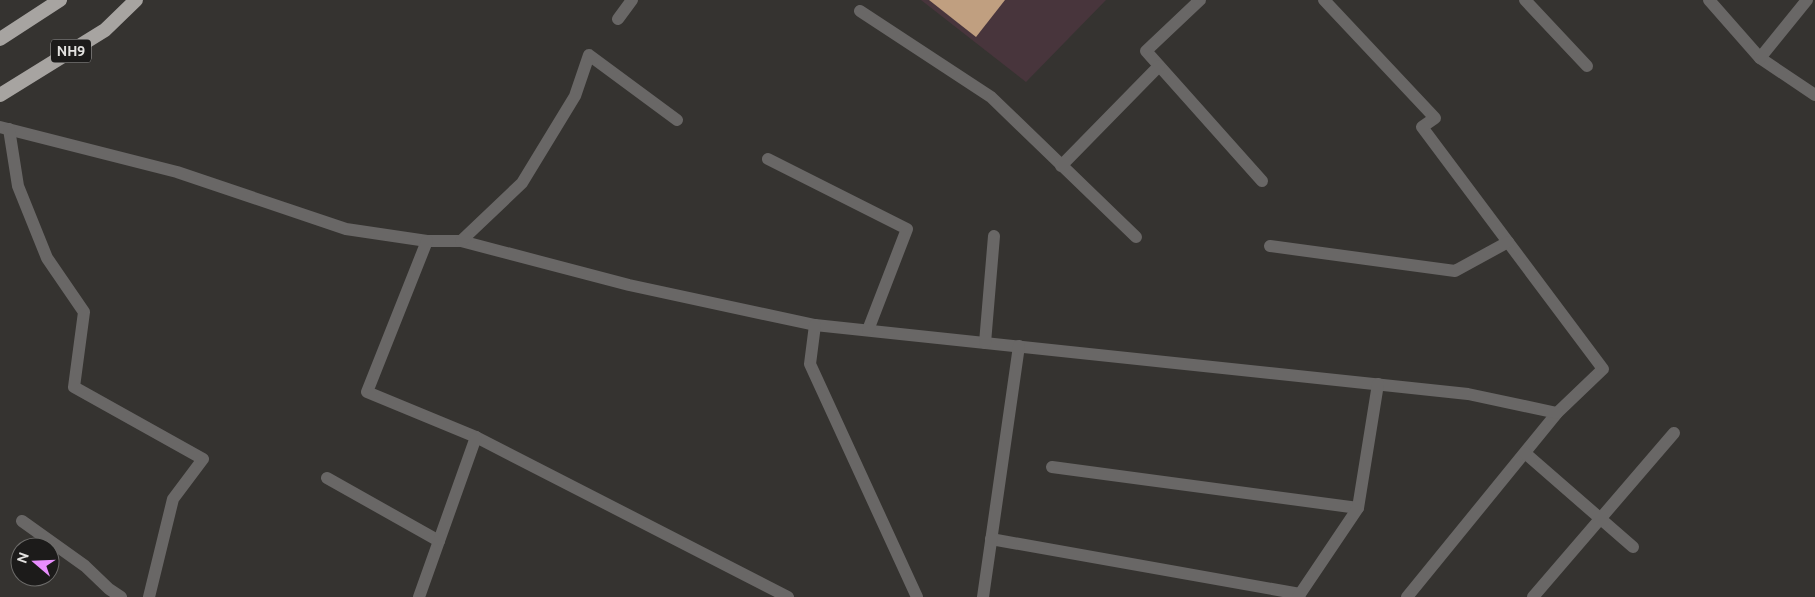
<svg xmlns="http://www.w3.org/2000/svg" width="1815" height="597" font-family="Ubuntu,sans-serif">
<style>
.medical{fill:#48353c}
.building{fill:#c09f80}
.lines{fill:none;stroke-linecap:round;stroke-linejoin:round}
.minor{stroke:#696766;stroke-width:12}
.trunk{stroke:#a7a4a1;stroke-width:14}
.labels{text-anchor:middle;stroke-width:5;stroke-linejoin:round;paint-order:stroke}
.shield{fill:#1c1b1a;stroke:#a7a6a5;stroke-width:1}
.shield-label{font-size:14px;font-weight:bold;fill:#e3e2e0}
</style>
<rect width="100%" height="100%" fill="#353330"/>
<path class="medical" d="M 921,0 L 1106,0 L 1026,82 Z"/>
<path class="building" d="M 929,0 L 1005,0 L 976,37 Z"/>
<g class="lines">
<g class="minor">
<path d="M 1200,0 L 1146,51 L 1262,181"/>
<path d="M 1324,0 L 1435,118 L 1422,127 L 1603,369 L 1557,413 L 1407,597"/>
<path d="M 1525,0 L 1587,66"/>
<path d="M 1709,0 L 1760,58 L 1815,95"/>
<path d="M 860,11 L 991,97 L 1136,237"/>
<path d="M 618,19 L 632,0"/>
<path d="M 1760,58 L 1807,0"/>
<path d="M 0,127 L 177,172 L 346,229 L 427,241 L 461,241 L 629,285 L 815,325 L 1468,394 L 1557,413"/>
<path d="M 9,129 L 18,186 L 47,258 L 84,312 L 74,387 L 203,459 L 173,499 L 149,597"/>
<path d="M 768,159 L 907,229 L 868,330"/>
<path d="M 1061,166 L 1159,66"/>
<path d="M 427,241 L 367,392 L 476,437 L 788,597"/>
<path d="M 461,241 L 522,183 L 575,96 L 589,55 L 677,120"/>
<path d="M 1270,246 L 1455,271 L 1508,242"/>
<path d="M 815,325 L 810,364 L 917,597"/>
<path d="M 985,343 L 994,236"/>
<path d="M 1525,453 L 1633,547"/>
<path d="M 1052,467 L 1358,508"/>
<path d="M 327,478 L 439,541"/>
<path d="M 22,521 L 85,566 L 109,589 L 121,597"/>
<path d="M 991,539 L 1300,594"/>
<path d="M 419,597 L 476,437"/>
<path d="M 983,597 L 1019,346"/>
<path d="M 1298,597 L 1358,508 L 1378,384"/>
<path d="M 1533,597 L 1674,433"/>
</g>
<g class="trunk">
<path d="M 0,39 L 60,0"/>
<path d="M 0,95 L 105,30 L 136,0"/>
</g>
</g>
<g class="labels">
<rect class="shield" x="51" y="39.5" width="40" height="23" rx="4"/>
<g class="shield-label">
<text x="71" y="56">NH9</text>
</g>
</g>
<g transform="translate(35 562) rotate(289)"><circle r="24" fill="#1c1b1a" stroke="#6c6b69"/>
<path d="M0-4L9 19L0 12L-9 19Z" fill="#e98efe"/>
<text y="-8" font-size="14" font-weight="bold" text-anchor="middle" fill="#e3e2e0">N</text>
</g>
</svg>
